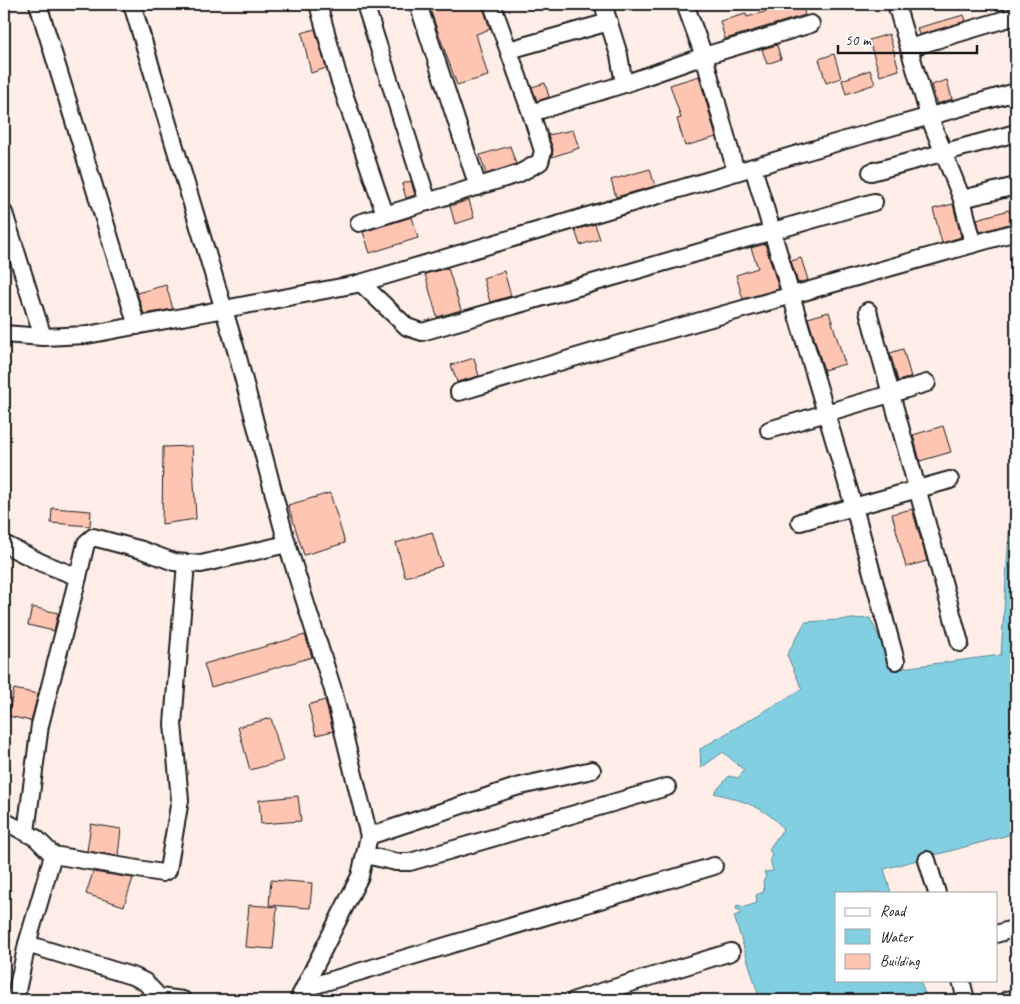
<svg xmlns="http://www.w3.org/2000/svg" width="1020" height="1004" font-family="Caveat,sans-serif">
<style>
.water{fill:#83cfe2;stroke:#5a8793}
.building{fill:#fec5b3;stroke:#1c1c1c}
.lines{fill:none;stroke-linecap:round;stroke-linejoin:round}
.minor-casing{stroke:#1c1c1c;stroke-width:20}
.minor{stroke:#fff;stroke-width:16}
</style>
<rect width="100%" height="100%" fill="#ffeee8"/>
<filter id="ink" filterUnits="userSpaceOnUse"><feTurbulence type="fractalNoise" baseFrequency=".02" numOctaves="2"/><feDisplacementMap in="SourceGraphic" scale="10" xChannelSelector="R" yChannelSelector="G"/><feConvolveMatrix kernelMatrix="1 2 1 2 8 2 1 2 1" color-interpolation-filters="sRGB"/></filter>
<g filter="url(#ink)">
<path class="water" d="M 1016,501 L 1016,833 L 884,869 L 891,893 L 836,893 L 836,980 L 920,980 L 927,1000 L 760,1000 L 734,916 L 740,914 L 740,910 L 736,909 L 737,905 L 745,907 L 757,903 L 756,895 L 764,892 L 763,881 L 766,877 L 764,872 L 773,871 L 770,859 L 772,855 L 769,849 L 783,829 C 767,807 740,800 714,793 L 729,776 L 738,778 L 744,770 L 723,752 L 701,768 L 700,749 L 802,689 L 787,655 L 805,622 L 870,618 L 894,669 L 1001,655 L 1011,503 Z"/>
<g class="building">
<path d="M 428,4 L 482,4 L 490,29 L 476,34 L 488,76 L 457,85 Z"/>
<path d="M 792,4 L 802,4 L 805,15 L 725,39 L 720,21 L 746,14 L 747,17 Z"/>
<path d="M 964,15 L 966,21 L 919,35 L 917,28 Z"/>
<path d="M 315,29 L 326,68 L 311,73 L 302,33 Z"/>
<path d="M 889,34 L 899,70 L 880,76 L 869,40 Z"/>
<path d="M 777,45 L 781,59 L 767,64 L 762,49 Z"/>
<path d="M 834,54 L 841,78 L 826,83 L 819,59 Z"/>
<path d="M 870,70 L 875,84 L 846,94 L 842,80 Z"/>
<path d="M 699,76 L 716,137 L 685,146 L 677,119 L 681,118 L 670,85 Z"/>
<path d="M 947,80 L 952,99 L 937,104 L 931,85 Z"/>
<path d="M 545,83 L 549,97 L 537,101 L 532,87 Z"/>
<path d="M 573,130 L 579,148 L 552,157 L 553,149 L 548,135 Z"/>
<path d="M 510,146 L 516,164 L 486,174 L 480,155 Z"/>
<path d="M 650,169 L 655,186 L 616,197 L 611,180 Z"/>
<path d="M 411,181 L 415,195 L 406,198 L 402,184 Z"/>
<path d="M 469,200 L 474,218 L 455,224 L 450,206 Z"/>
<path d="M 953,204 L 961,237 L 942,243 L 933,209 Z"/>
<path d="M 1009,210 L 1013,223 L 980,232 L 977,219 Z"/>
<path d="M 412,217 L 418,238 L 370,253 L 363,232 Z"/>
<path d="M 595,224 L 600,239 L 580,245 L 575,230 Z"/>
<path d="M 765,244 L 779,289 L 743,299 L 736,275 L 758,268 L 751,248 Z"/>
<path d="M 801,258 L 808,280 L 798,283 L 791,261 Z"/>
<path d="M 448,268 L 461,310 L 437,317 L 425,274 Z"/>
<path d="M 504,271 L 511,296 L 490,302 L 483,278 Z"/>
<path d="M 166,285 L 173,309 L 144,314 L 137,293 Z"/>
<path d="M 829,312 L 845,364 L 824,370 L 808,318 Z"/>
<path d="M 903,349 L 911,377 L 898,381 L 890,353 Z"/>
<path d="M 474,358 L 479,376 L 457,382 L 451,365 Z"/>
<path d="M 943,426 L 951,452 L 920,461 L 913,435 Z"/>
<path d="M 192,446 L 196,519 L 162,524 L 163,447 Z"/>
<path d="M 330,493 L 345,543 L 304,555 L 288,505 Z"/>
<path d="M 52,508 L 91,511 L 90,526 L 51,523 Z"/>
<path d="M 912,509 L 927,561 L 906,567 L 892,514 Z"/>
<path d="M 432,532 L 442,566 L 405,577 L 396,543 Z"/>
<path d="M 32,607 L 58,613 L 54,631 L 28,625 Z"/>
<path d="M 305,635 L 312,657 L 211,687 L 204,664 Z"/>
<path d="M 14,689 L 38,694 L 31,721 L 8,716 Z"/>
<path d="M 325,700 L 333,731 L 316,735 L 308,705 Z"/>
<path d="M 271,718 L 283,761 L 250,770 L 238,727 Z"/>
<path d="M 298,796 L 301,821 L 261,824 L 259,800 Z"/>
<path d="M 91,824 L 121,829 L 118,856 L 87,851 Z"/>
<path d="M 93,872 L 133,878 L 124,906 L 86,894 Z"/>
<path d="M 271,880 L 312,883 L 310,908 L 269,905 Z"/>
<path d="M 249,905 L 277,907 L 273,949 L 245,947 Z"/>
</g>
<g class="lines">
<g class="minor-casing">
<g id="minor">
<path d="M 38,4 L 137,326"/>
<path d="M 132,4 L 236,350 L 287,544 L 333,690 L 369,836 L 360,876 L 298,1000"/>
<path d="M 318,4 L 339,79 L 385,214"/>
<path d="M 365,4 L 428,202"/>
<path d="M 418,4 L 478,187"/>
<path d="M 492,4 L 531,113"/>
<path d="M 685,4 L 704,56 L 736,172"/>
<path d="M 896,4 L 929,116 L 962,199 L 973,243"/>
<path d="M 909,48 L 1016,16"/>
<path d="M 509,50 L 609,22"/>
<path d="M 624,84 L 704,56 L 811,24"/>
<path d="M 753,167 L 854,507 L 896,661"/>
<path d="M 871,172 L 1016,133"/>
<path d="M 962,199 L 1016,186"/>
<path d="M 4,213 L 43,337"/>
<path d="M 359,223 L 518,174 L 540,162 L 543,151 L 531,113 L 624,84 L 619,55 L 603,4"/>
<path d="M 361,283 L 407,327 L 422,332 L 874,202"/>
<path d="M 868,311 L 960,643"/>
<path d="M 4,334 L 43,337 L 87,335 L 357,284 L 852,138 L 1016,92"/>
<path d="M 459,392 L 640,338 L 1016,232"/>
<path d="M 769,430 L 927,383"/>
<path d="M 800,522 L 950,480"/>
<path d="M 4,544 L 40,562 L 78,577 L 40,725 L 26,832"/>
<path d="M 78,577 L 86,543 L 93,537 L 142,550 L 174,562 L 201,564 L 287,544"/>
<path d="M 4,821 L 36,838 L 53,855"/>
<path d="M 369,836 L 516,787 L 592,770"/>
<path d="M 366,855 L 396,862 L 410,862 L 667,787"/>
<path d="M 927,860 L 937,893"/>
<path d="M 996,934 L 1016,928"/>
<path d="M 27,944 L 135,977 L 145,982 L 159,997 L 183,1000"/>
<path d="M 961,980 L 966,1000"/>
<path d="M 305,988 L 714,866"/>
<path d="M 15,1000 L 27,944 L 53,855 L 162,873 L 168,870 L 180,800 L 173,724 L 186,563"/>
<path d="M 575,1000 L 731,952"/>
<path d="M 1007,1000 L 1016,998"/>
</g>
</g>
<use href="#minor" class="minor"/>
</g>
</g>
<rect width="1020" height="1004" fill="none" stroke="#fff" stroke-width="20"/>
<rect x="10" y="10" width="1000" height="984" fill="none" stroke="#1c1c1c" stroke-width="2" filter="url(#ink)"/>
<rect x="835" y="892" width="162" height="90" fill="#ffffff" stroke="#a4a4a4"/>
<rect x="845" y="908" width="25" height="8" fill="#ffffff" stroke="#a4a4a4"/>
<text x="880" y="916" font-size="15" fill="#1c1c1c">Road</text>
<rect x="845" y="929" width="25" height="15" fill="#83cfe2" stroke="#a4a4a4"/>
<text x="880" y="942" font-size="15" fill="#1c1c1c">Water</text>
<rect x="845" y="954" width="25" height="15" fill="#fec5b3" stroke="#a4a4a4"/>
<text x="880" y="966" font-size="15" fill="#1c1c1c">Building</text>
<path d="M838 45v8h139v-8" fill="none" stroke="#1c1c1c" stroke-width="2.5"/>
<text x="845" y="45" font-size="15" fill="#1c1c1c" stroke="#ffffff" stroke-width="4" paint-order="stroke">50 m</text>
</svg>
